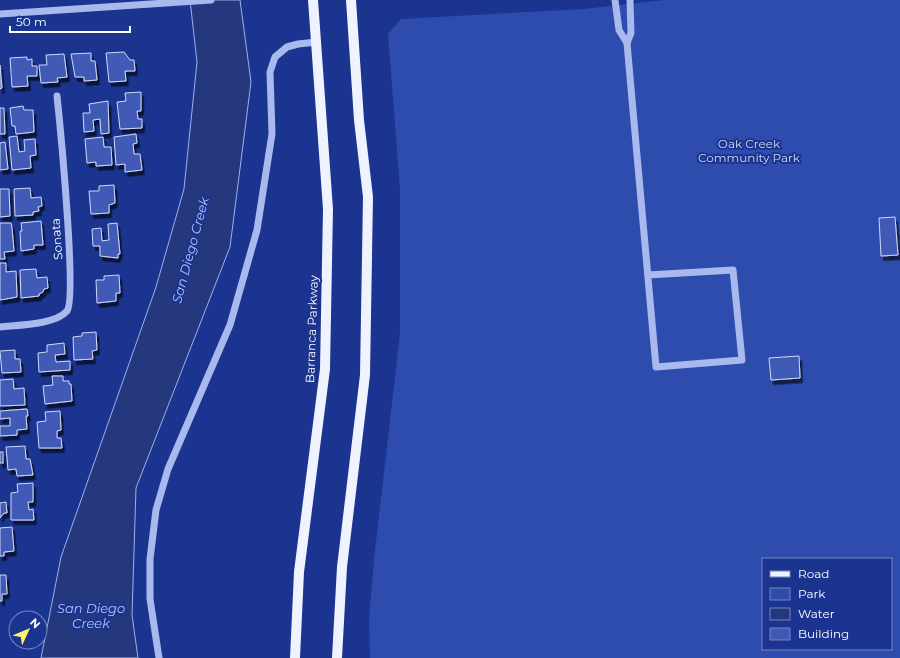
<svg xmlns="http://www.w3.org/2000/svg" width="900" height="658" font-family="Montserrat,sans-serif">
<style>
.green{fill:#2e4cad;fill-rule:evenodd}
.water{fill:#26387d;stroke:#9cb1f0}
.building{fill:#3f5ab5;stroke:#cfd9fa;filter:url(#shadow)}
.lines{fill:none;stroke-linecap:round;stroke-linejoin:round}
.minor{stroke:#a9b9ee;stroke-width:7}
.major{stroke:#f0f2ff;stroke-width:10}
.labels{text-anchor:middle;stroke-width:4;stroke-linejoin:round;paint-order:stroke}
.park-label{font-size:12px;fill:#cfd9fa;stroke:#1b348f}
.street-label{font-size:12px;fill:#fff;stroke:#1b348f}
.water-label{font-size:13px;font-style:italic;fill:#b5c4f5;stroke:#1b348f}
</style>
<defs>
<filter id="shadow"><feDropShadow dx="2.5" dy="4.5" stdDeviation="0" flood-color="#0009"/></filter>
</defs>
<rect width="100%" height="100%" fill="#1b348f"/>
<path class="green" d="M 664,0 L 900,0 L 900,658 L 370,658 L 369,620 L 374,559 L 400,334 L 400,188 L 388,34 L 401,19 L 583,9 ZM 763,559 L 891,559 L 891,649 L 763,649 Z"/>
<path class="water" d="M 190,0 L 240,0 L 251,82 L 230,247 L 136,488 L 132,615 L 138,658 L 41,658 L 61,557 L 156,287 L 184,189 L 197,62 Z"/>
<g class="building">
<path d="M 124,52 L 130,60 L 134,60 L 135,71 L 125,71 L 126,81 L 109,82 L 106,53 Z"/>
<path d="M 91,53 L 91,61 L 95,61 L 97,80 L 84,81 L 84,77 L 75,77 L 71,54 Z"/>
<path d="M 64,54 L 67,77 L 57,78 L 58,82 L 41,83 L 39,65 L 47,65 L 46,55 Z"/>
<path d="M 27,57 L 27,60 L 32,59 L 32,66 L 37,66 L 37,76 L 27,76 L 28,86 L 12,87 L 10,58 Z"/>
<path d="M 0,65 L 2,88 L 0,89 Z"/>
<path d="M 141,92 L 141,111 L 137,111 L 138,119 L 142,119 L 142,128 L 120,129 L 117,102 L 126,101 L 125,93 Z"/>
<path d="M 108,101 L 109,133 L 101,134 L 100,119 L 93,120 L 94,131 L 84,132 L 83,113 L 90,113 L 89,104 Z"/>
<path d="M 23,106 L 24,110 L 33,110 L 34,132 L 16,134 L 15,126 L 12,126 L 10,108 Z"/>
<path d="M 0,108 L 4,108 L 5,134 L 0,134 Z"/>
<path d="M 136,134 L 137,143 L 133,144 L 134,154 L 140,154 L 142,170 L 125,172 L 125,164 L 116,165 L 114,137 Z"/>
<path d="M 17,136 L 19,152 L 25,151 L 24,140 L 35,139 L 36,155 L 30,156 L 31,168 L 12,170 L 9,137 Z"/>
<path d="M 103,137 L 104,147 L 111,147 L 112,165 L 96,166 L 96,162 L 87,163 L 85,139 Z"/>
<path d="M 5,142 L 8,169 L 0,170 L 0,143 Z"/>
<path d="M 114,185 L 115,203 L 109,205 L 109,213 L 91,214 L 89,191 L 99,191 L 99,186 Z"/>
<path d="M 30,188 L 31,198 L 41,197 L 42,206 L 38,207 L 39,211 L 33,212 L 33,215 L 15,216 L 14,189 Z"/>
<path d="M 0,189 L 9,189 L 10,216 L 0,217 Z"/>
<path d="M 895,217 L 898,255 L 881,256 L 879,218 Z"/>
<path d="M 41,221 L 43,245 L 34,245 L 34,249 L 21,251 L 20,231 L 22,231 L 21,223 Z"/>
<path d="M 0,223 L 11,223 L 12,228 L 14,251 L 4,252 L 5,259 L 0,259 Z"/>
<path d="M 117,223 L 120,254 L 118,254 L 118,258 L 100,256 L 100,246 L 93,246 L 92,229 L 101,228 L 102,241 L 109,240 L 108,224 Z"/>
<path d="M 0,263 L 6,263 L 6,272 L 16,271 L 17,297 L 0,300 Z"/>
<path d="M 36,269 L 37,278 L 47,277 L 48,288 L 44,289 L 43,292 L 39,294 L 39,296 L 21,298 L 20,270 Z"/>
<path d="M 119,275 L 120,293 L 116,293 L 116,301 L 97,303 L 96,280 L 104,280 L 104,276 Z"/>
<path d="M 96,332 L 97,350 L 92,351 L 93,359 L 74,360 L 73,337 L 82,336 L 82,333 Z"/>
<path d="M 64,343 L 65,354 L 55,355 L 56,362 L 70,361 L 70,370 L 39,372 L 38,353 L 47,352 L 47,345 Z"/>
<path d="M 15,350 L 15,359 L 20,359 L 21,372 L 2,373 L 0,351 Z"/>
<path d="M 799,356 L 800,378 L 771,380 L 769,358 Z"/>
<path d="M 52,376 L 63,376 L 63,381 L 69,381 L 69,384 L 71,384 L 72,401 L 45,404 L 43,386 L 53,385 Z"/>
<path d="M 13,379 L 14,389 L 24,388 L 25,405 L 0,406 L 0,380 Z"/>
<path d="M 27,409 L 28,416 L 26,416 L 27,429 L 17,430 L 17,435 L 0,436 L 0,426 L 10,426 L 10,418 L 0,419 L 0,411 Z"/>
<path d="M 60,411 L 61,430 L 57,431 L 57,438 L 61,438 L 62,448 L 39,448 L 37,422 L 46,421 L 45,412 Z"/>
<path d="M 25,446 L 26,459 L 30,459 L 33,475 L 17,476 L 16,469 L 8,470 L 6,447 Z"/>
<rect x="0" y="452" width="3" height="11"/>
<path d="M 33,483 L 33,502 L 28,502 L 29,510 L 33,509 L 34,520 L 11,520 L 11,493 L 18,492 L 17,484 Z"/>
<path d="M 6,502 L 7,513 L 4,513 L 0,518 L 0,503 Z"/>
<path d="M 12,527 L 14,551 L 4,552 L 4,556 L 0,556 L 0,528 Z"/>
<path d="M 0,575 L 6,575 L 7,594 L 2,594 L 2,601 L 0,601 Z"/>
</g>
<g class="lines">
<g class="minor">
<path d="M 615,0 L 619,30 L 627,43"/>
<path d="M 630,0 L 631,33 L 627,43 L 629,66 L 656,367 L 742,360 L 733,270 L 648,275"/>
<path d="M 0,14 L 211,0"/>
<path d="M 0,327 C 17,325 55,325 67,311 C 77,298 60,124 57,96"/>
<path d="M 159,658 L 150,599 L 150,559 L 156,510 L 168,469 L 230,325 L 257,230 L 272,134 L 270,72 L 275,57 L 287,47 L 298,44 L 317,42"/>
</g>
<g class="major">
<path d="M 295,658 L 299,572 L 325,369 L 328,209 L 313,0"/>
<path d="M 337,658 L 342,567 L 365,375 L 368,197 L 359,120 L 351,0"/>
</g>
</g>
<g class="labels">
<g class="park-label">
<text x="749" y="148">Oak Creek<tspan x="749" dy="14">Community Park</tspan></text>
</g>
<g class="street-label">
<text transform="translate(57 239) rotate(-94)" y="4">Sonata</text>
<text transform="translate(312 329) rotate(-88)" y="4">Barranca Parkway</text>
</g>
<g class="water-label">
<text transform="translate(190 250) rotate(-75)" y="5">San Diego Creek</text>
<text x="91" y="613">San Diego<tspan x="91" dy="15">Creek</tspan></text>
</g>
</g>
<rect x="762" y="558" width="130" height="92" fill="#1b348f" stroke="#7685bc"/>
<rect x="770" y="571" width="20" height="6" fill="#f0f2ff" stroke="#7685bc"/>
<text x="798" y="578" font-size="12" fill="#ffffff">Road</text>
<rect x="770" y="588" width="20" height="12" fill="#2e4cad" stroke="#7685bc"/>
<text x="798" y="598" font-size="12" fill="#ffffff">Park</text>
<rect x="770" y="608" width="20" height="12" fill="#26387d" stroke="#7685bc"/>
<text x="798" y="618" font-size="12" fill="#ffffff">Water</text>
<rect x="770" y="628" width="20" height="12" fill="#3f5ab5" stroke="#7685bc"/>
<text x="798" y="638" font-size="12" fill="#ffffff">Building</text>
<g transform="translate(28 630) rotate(46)"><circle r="19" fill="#1b348f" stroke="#7685bc"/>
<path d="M0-3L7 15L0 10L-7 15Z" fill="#fff466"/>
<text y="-6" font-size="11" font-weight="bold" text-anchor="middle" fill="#ffffff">N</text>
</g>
<path d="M10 26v6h120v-6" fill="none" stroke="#ffffff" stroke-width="2"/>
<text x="16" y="26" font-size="12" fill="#ffffff" stroke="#1b348f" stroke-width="3" paint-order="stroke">50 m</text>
</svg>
